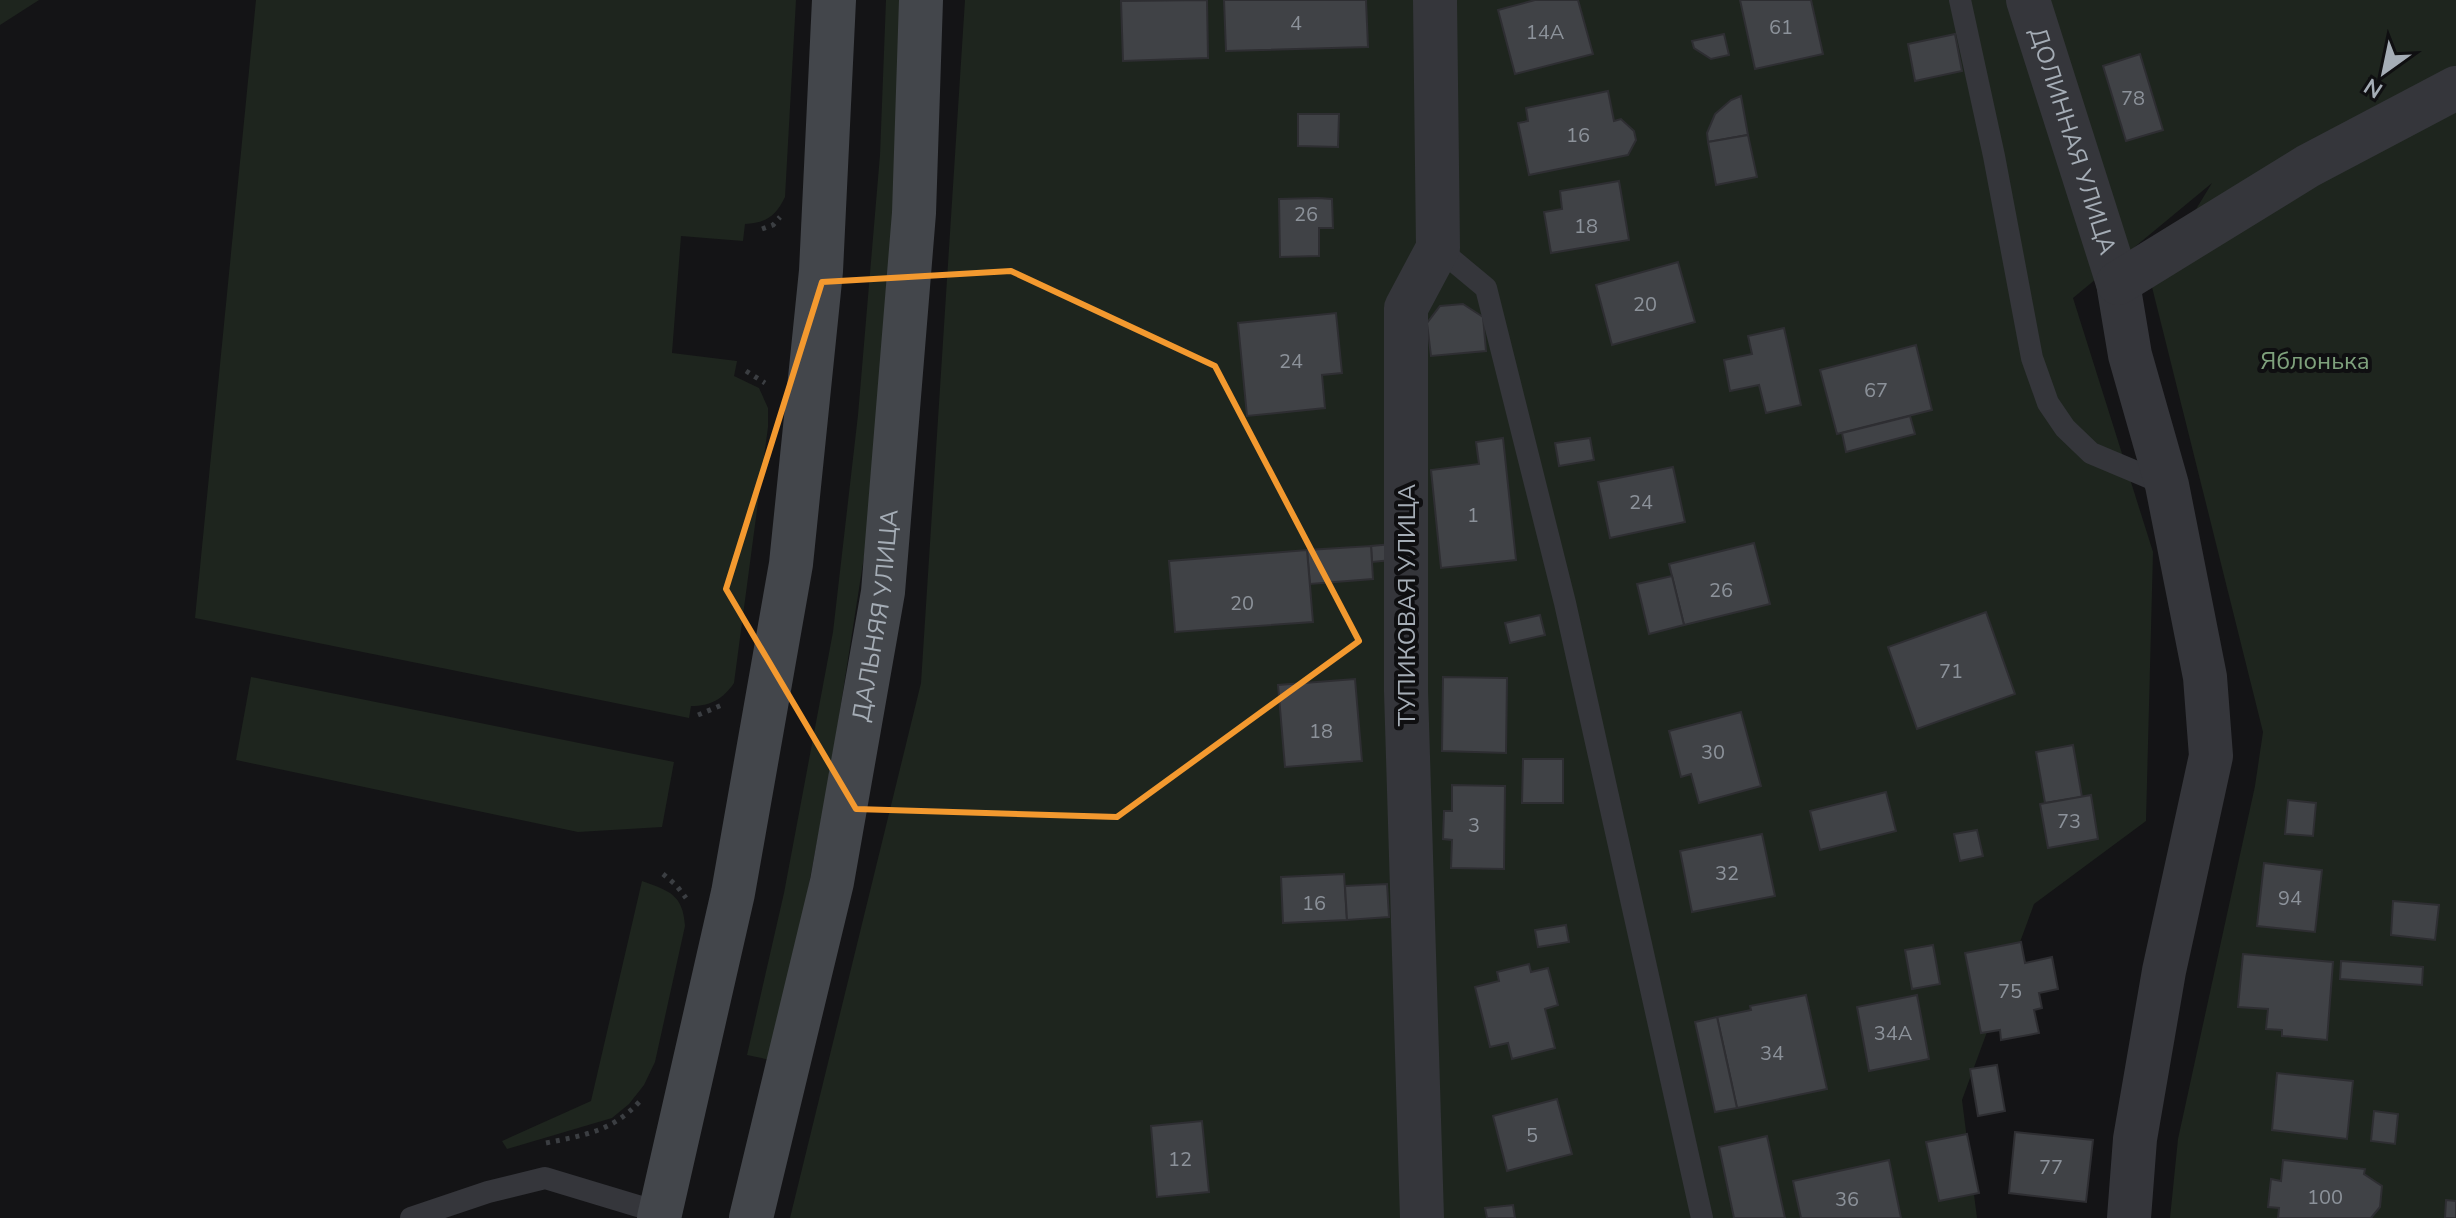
<svg xmlns="http://www.w3.org/2000/svg" width="2456" height="1218" font-family="'Nunito Sans',sans-serif">
<style>
.green{fill:#1e251e}
.building{fill:#404246;stroke:#2e2e32;stroke-width:2}
.lines{fill:none;stroke-linecap:round;stroke-linejoin:round}
.path{stroke:#3b3e42;stroke-width:5;stroke-dasharray:4 6;stroke-linecap:butt}
.lane{stroke:#35363b;stroke-width:22}
.street{stroke:#35363b;stroke-width:44}
.secondary{stroke:#43464b;stroke-width:44}
.marked{fill:none;stroke:#f3992f;stroke-width:6;stroke-linejoin:round}
.labels{text-anchor:middle;stroke-width:8;stroke-linejoin:round;paint-order:stroke}
.number-label{font-size:20px;fill:#8c929a}
.street-label{font-size:24px;fill:#a5adb6;stroke:#0f0f11}
.park-label{font-size:24px;fill:#7ea17c;stroke:#0f0f11}
</style>
<rect width="100%" height="100%" fill="#141416"/>
<g class="green">
<path d="M 0,0 L 39,0 L 0,25 Z"/>
<path d="M 256,0 L 796,0 L 785,197 C 776,216 766,223 745,224 L 743,241 L 681,236 L 672,353 L 737,361 L 734,376 L 759,388 L 768,408 L 768,427 L 734,683 C 723,699 711,706 691,706 L 689,718 L 195,618 Z"/>
<path d="M 886,0 L 906,0 L 888,312 L 866,544 L 831,768 L 788,995 L 771,1060 L 747,1055 L 784,893 L 833,632 L 858,415 L 880,155 Z"/>
<path d="M 965,0 L 2456,0 L 2456,1218 L 2170,1218 L 2178,1139 L 2255,786 L 2263,732 L 2151,283 L 2212,183 L 2073,298 L 2153,552 L 2146,821 L 2034,904 L 1962,1100 L 1977,1218 L 790,1218 L 921,683 Z"/>
<path d="M 251,677 L 674,762 L 662,827 L 578,832 L 236,760 Z"/>
<path d="M 642,881 C 669,891 683,894 685,926 L 655,1062 L 644,1085 L 629,1104 L 612,1118 L 507,1149 L 502,1141 L 591,1101 Z"/>
</g>
<g class="building">
<path d="M 1207,0 L 1208,58 L 1123,61 L 1121,1 Z"/>
<path d="M 1224,0 L 1366,0 L 1368,47 L 1226,51 Z"/>
<path d="M 1535,0 L 1578,0 L 1593,54 L 1515,74 L 1498,10 Z"/>
<path d="M 1740,0 L 1811,0 L 1823,54 L 1755,69 Z"/>
<path d="M 1724,34 L 1729,55 L 1711,59 L 1694,48 L 1692,41 Z"/>
<path d="M 1955,34 L 1962,71 L 1915,81 L 1908,44 Z"/>
<path d="M 2140,54 L 2163,130 L 2126,141 L 2103,66 Z"/>
<path d="M 1608,91 L 1614,121 L 1621,119 L 1634,131 L 1636,140 L 1628,155 L 1529,175 L 1518,123 L 1528,121 L 1526,108 Z"/>
<path d="M 1741,96 L 1748,135 L 1708,142 L 1707,133 L 1715,114 L 1731,100 Z"/>
<path d="M 1298,114 L 1339,114 L 1338,147 L 1298,146 Z"/>
<path d="M 1748,135 L 1757,177 L 1716,185 L 1708,142 Z"/>
<path d="M 1619,181 L 1629,240 L 1551,253 L 1544,212 L 1562,209 L 1560,191 Z"/>
<path d="M 1318,198 L 1332,199 L 1333,228 L 1319,228 L 1319,256 L 1280,257 L 1279,199 Z"/>
<path d="M 1678,262 L 1695,322 L 1612,345 L 1596,285 Z"/>
<path d="M 1463,304 L 1483,317 L 1486,351 L 1431,356 L 1427,323 L 1440,306 Z"/>
<path d="M 1336,313 L 1342,373 L 1322,375 L 1325,408 L 1247,416 L 1238,323 Z"/>
<path d="M 1784,328 L 1801,405 L 1766,413 L 1759,385 L 1730,391 L 1724,360 L 1752,354 L 1748,336 Z"/>
<path d="M 1916,345 L 1932,410 L 1837,434 L 1820,370 Z"/>
<path d="M 1910,416 L 1915,434 L 1846,452 L 1842,433 Z"/>
<path d="M 1503,438 L 1516,560 L 1441,568 L 1431,470 L 1479,464 L 1476,442 Z"/>
<path d="M 1590,438 L 1594,460 L 1559,466 L 1555,443 Z"/>
<path d="M 1673,467 L 1685,522 L 1610,538 L 1598,482 Z"/>
<path d="M 1754,543 L 1770,604 L 1684,625 L 1669,564 Z"/>
<path d="M 1392,544 L 1392,560 L 1372,562 L 1371,546 Z"/>
<path d="M 1371,546 L 1373,579 L 1310,584 L 1307,550 Z"/>
<path d="M 1307,550 L 1313,622 L 1175,632 L 1169,561 Z"/>
<path d="M 1672,576 L 1684,625 L 1649,634 L 1637,584 Z"/>
<path d="M 1986,612 L 2015,694 L 1917,729 L 1888,647 Z"/>
<path d="M 1540,615 L 1545,635 L 1510,643 L 1505,623 Z"/>
<path d="M 1443,677 L 1507,678 L 1506,753 L 1442,751 Z"/>
<path d="M 1355,679 L 1362,761 L 1285,767 L 1278,685 Z"/>
<path d="M 1741,712 L 1761,786 L 1699,803 L 1691,774 L 1681,777 L 1669,731 Z"/>
<path d="M 2073,745 L 2082,797 L 2045,803 L 2036,752 Z"/>
<path d="M 1523,759 L 1563,759 L 1563,803 L 1522,803 Z"/>
<path d="M 1452,785 L 1505,786 L 1504,869 L 1451,868 L 1452,840 L 1443,839 L 1444,811 L 1452,811 Z"/>
<path d="M 1886,792 L 1896,831 L 1820,850 L 1810,811 Z"/>
<path d="M 2091,795 L 2098,839 L 2048,848 L 2040,804 Z"/>
<path d="M 2288,800 L 2316,803 L 2313,836 L 2285,834 Z"/>
<path d="M 1977,830 L 1983,856 L 1960,861 L 1954,834 Z"/>
<path d="M 1762,834 L 1775,896 L 1692,912 L 1680,851 Z"/>
<path d="M 2264,863 L 2322,870 L 2315,932 L 2257,926 Z"/>
<path d="M 1344,874 L 1347,920 L 1283,923 L 1281,877 Z"/>
<path d="M 1387,884 L 1389,917 L 1347,920 L 1345,886 Z"/>
<path d="M 2393,901 L 2439,905 L 2435,940 L 2391,935 Z"/>
<path d="M 1566,925 L 1569,942 L 1538,947 L 1535,930 Z"/>
<path d="M 2021,942 L 2025,963 L 2052,957 L 2058,989 L 2039,993 L 2042,1008 L 2034,1010 L 2039,1033 L 2001,1040 L 2000,1030 L 1981,1033 L 1965,953 Z"/>
<path d="M 1933,945 L 1940,984 L 1912,989 L 1905,950 Z"/>
<path d="M 2243,954 L 2333,962 L 2327,1040 L 2282,1036 L 2282,1030 L 2266,1029 L 2268,1009 L 2238,1007 Z"/>
<path d="M 2341,961 L 2423,967 L 2422,985 L 2340,979 Z"/>
<path d="M 1529,964 L 1531,972 L 1548,968 L 1558,1005 L 1545,1009 L 1555,1048 L 1512,1059 L 1508,1043 L 1490,1047 L 1475,987 L 1499,981 L 1497,972 Z"/>
<path d="M 1806,995 L 1827,1089 L 1737,1108 L 1717,1017 L 1751,1010 L 1750,1006 Z"/>
<path d="M 1917,995 L 1929,1059 L 1869,1071 L 1857,1007 Z"/>
<path d="M 1717,1017 L 1737,1108 L 1715,1112 L 1695,1022 Z"/>
<path d="M 1997,1065 L 2005,1111 L 1978,1116 L 1970,1069 Z"/>
<path d="M 2277,1073 L 2353,1081 L 2347,1139 L 2272,1130 Z"/>
<path d="M 1557,1099 L 1572,1154 L 1507,1171 L 1493,1116 Z"/>
<path d="M 2374,1111 L 2398,1114 L 2395,1144 L 2371,1141 Z"/>
<path d="M 1202,1121 L 1209,1192 L 1157,1197 L 1151,1126 Z"/>
<path d="M 2015,1132 L 2093,1140 L 2086,1202 L 2009,1193 Z"/>
<path d="M 1967,1134 L 1979,1193 L 1939,1201 L 1926,1142 Z"/>
<path d="M 1767,1136 L 1785,1218 L 1734,1218 L 1719,1147 Z"/>
<path d="M 1889,1160 L 1901,1218 L 1801,1218 L 1793,1181 Z"/>
<path d="M 2283,1160 L 2365,1169 L 2364,1174 L 2382,1186 L 2380,1207 L 2371,1218 L 2278,1218 L 2279,1208 L 2268,1207 L 2271,1179 L 2281,1181 Z"/>
<path d="M 2446,1200 L 2456,1201 L 2456,1218 L 2445,1218 Z"/>
<path d="M 1513,1205 L 1515,1218 L 1487,1218 L 1485,1208 Z"/>
</g>
<g class="lines">
<g class="path">
<path d="M 762,229 L 773,225 L 780,217"/>
<path d="M 746,371 L 765,383"/>
<path d="M 698,715 L 722,705"/>
<path d="M 663,874 L 676,885 L 686,898"/>
<path d="M 546,1143 C 584,1135 612,1132 640,1101"/>
</g>
<g class="lane">
<path d="M 1960,0 L 1994,156 L 2032,358 L 2048,403 L 2065,428 L 2091,453 L 2167,485"/>
<path d="M 1438,248 L 1486,288 L 1565,603 L 1702,1218"/>
<path d="M 411,1218 L 488,1192 L 545,1178 L 661,1213"/>
</g>
<g class="street">
<path id="s1" d="M 2028,0 L 2118,283 L 2130,355 L 2167,485 L 2205,677 L 2211,756 L 2164,971 L 2135,1139 L 2129,1218"/>
<path d="M 2118,283 L 2308,166 L 2456,88"/>
<path d="M 1422,1218 L 1406,691 L 1406,308 L 1438,248 L 1435,0"/>
</g>
<g class="secondary">
<path d="M 659,1218 L 733,893 L 791,564 L 821,271 L 834,0"/>
<path id="s2" d="M 751,1218 L 832,882 L 883,592 L 914,213 L 921,0"/>
</g>
</g>
<path class="marked" d="M 1011,271 L 1215,366 L 1359,641 L 1117,817 L 856,809 L 726,589 L 822,282 Z"/>
<g class="labels">
<g class="number-label">
<text x="1296" y="30">4</text>
<text x="1781" y="34">61</text>
<text x="1545" y="39">14А</text>
<text x="2133" y="105">78</text>
<text x="1578" y="142">16</text>
<text x="1306" y="221">26</text>
<text x="1586" y="233">18</text>
<text x="1645" y="311">20</text>
<text x="1291" y="368">24</text>
<text x="1876" y="397">67</text>
<text x="1641" y="509">24</text>
<text x="1473" y="522">1</text>
<text x="1721" y="597">26</text>
<text x="1242" y="610">20</text>
<text x="1951" y="678">71</text>
<text x="1321" y="738">18</text>
<text x="1713" y="759">30</text>
<text x="2069" y="828">73</text>
<text x="1474" y="832">3</text>
<text x="1727" y="880">32</text>
<text x="2290" y="905">94</text>
<text x="1314" y="910">16</text>
<text x="2010" y="998">75</text>
<text x="1893" y="1040">34А</text>
<text x="1772" y="1060">34</text>
<text x="1532" y="1142">5</text>
<text x="1180" y="1166">12</text>
<text x="2051" y="1174">77</text>
<text x="2325" y="1204">100</text>
<text x="1847" y="1206">36</text>
</g>
<g class="street-label">
<text dy="8" stroke="none"><textPath href="#s1" startOffset="148">ДОЛИННАЯ УЛИЦА</textPath></text>
<text transform="translate(1407 605) rotate(-90)" y="8">ТУПИКОВАЯ УЛИЦА</text>
<text dy="8" stroke="none"><textPath href="#s2" startOffset="616">ДАЛЬНЯЯ УЛИЦА</textPath></text>
</g>
<g class="park-label">
<text x="2315" y="369">Яблонька</text>
</g>
</g>
<g transform="translate(2384 72) rotate(213)" stroke="#0f0f11" stroke-width="6" paint-order="stroke">
<path d="M0-6L14 30L0 20L-14 30Z" fill="#a5adb6"/>
<text y="-12" font-size="22" font-weight="bold" text-anchor="middle" fill="#a5adb6">N</text>
</g>
</svg>
